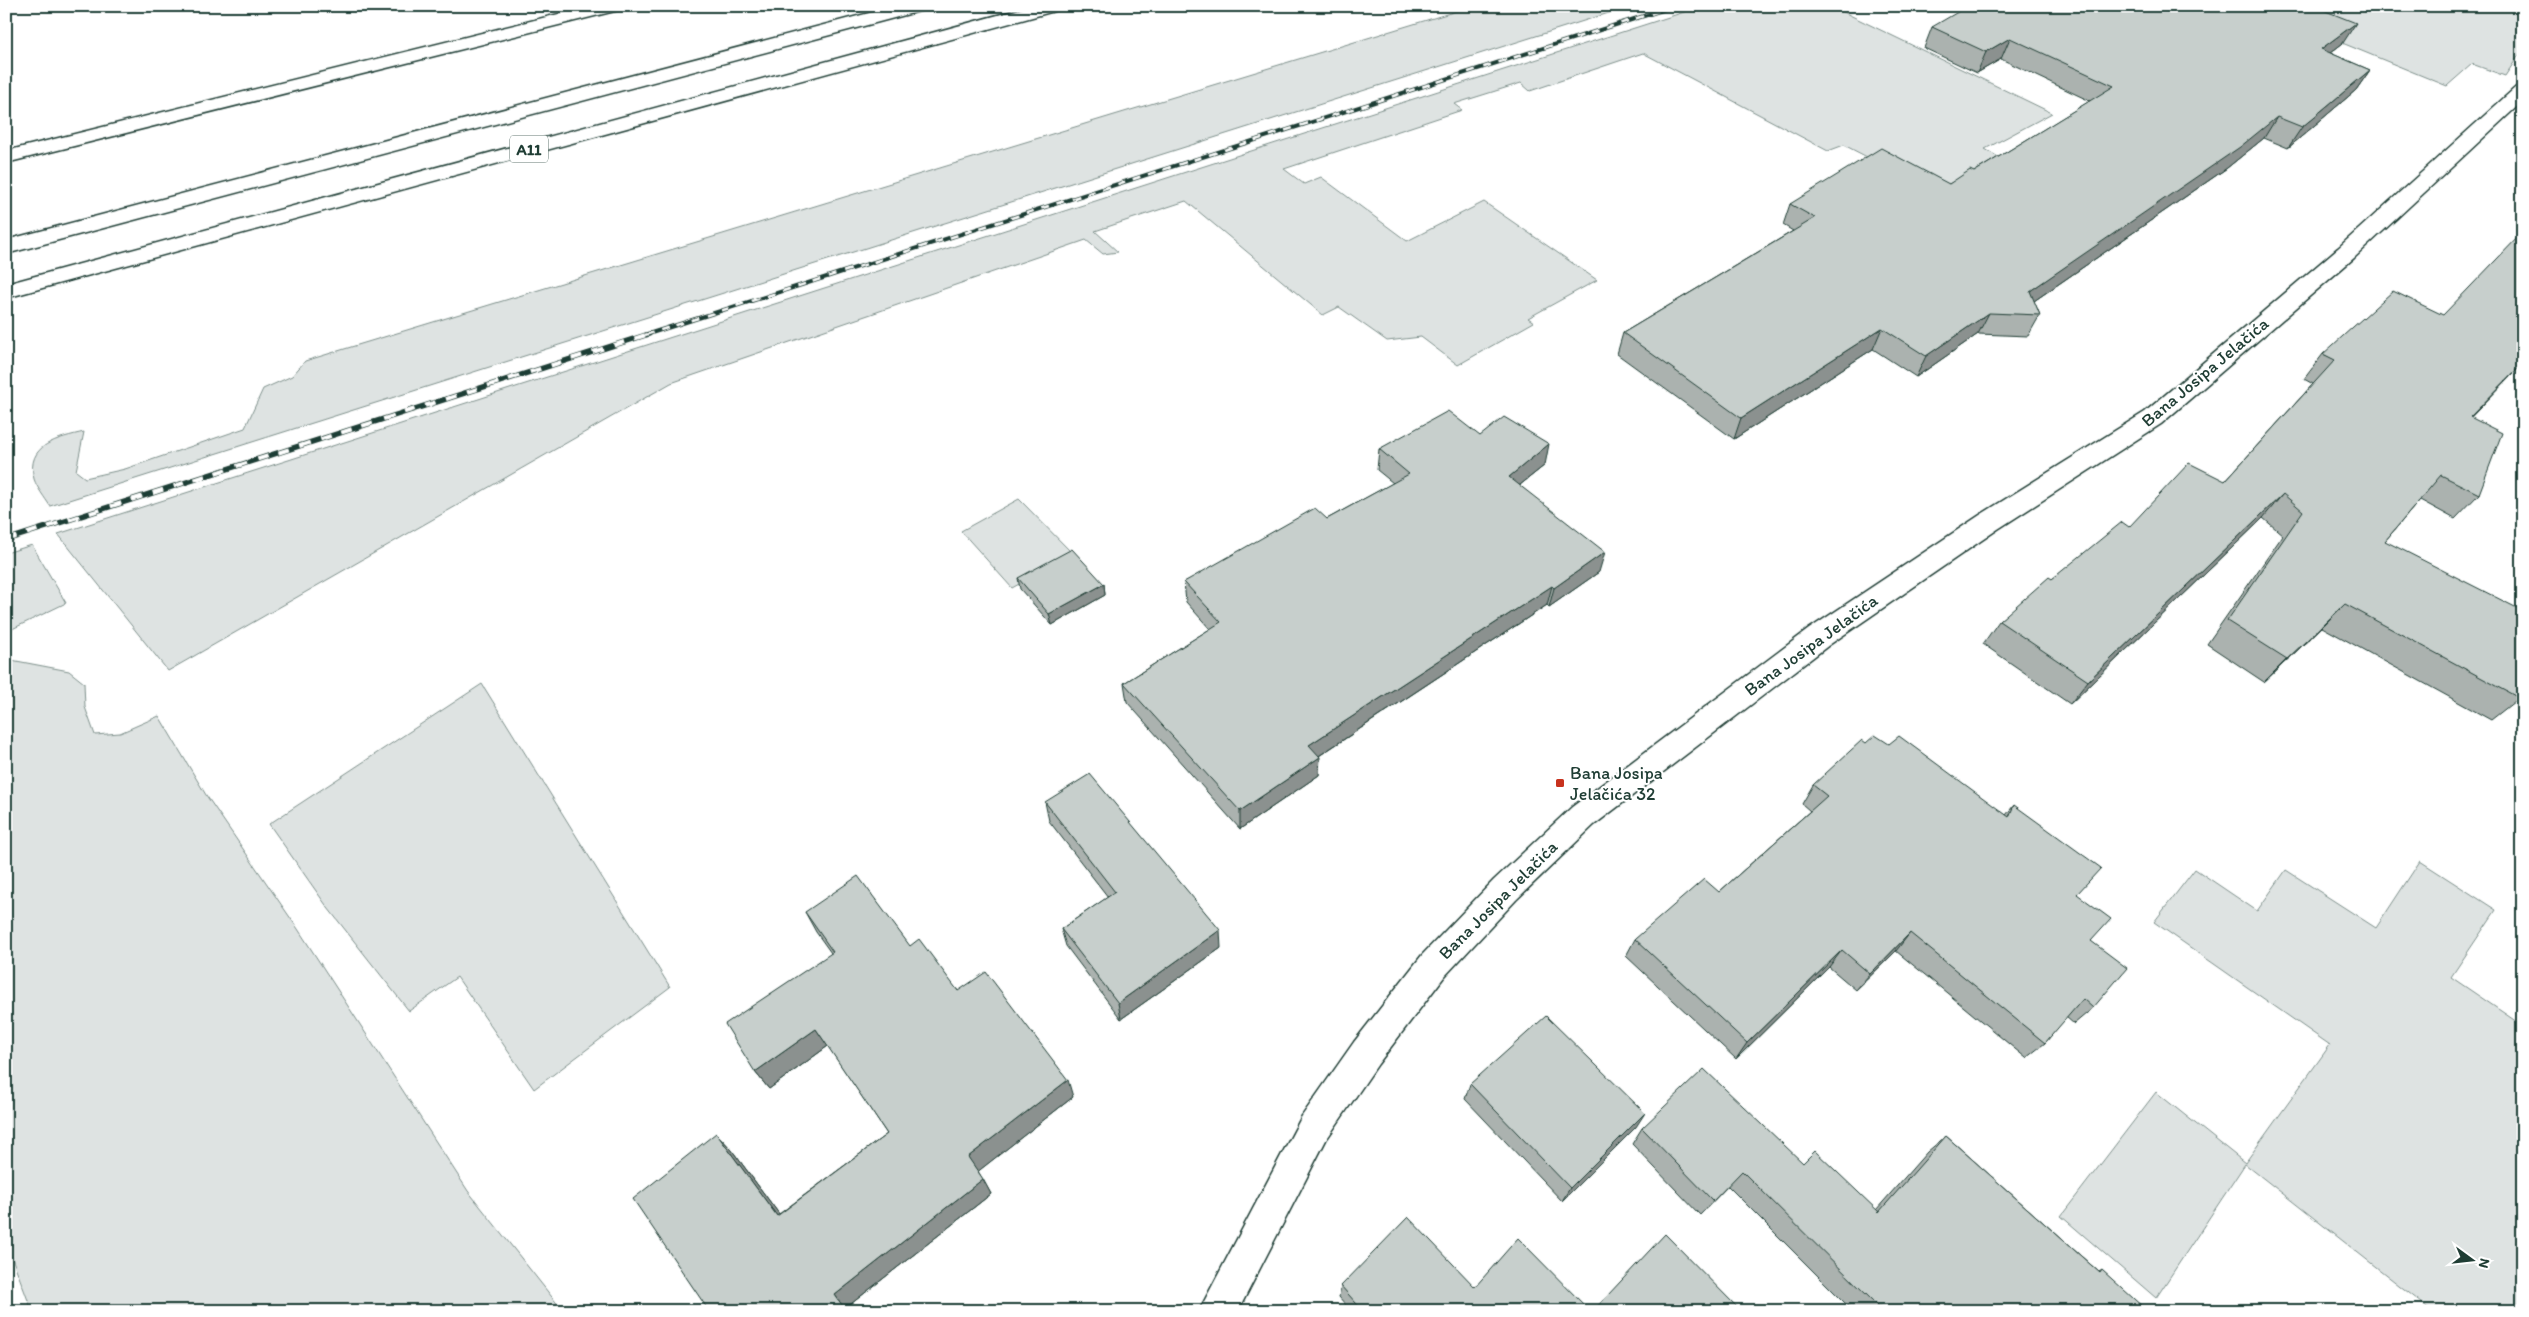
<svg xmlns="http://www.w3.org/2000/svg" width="2529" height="1317" font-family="Itim,sans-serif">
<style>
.green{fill:#dee3e2;stroke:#7e908b}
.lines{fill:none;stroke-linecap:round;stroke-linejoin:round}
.street-casing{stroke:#1f3d34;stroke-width:3}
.secondary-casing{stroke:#1f3d34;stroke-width:3}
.highway-casing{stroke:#1f3d34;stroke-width:3}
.street{fill:#fff;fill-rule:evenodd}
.secondary{fill:#fff;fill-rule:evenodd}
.highway{fill:#fff;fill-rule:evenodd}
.rail-far1-casing{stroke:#1f3d34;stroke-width:4}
.rail-casing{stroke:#1f3d34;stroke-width:5.5}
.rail-far1{stroke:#fff;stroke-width:2.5;stroke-dasharray:8;stroke-linecap:butt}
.rail{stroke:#fff;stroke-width:4;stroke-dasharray:11;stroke-linecap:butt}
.wall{fill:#abb2af;stroke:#1f3d34}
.shaded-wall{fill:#8b918f;stroke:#1f3d34}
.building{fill:#c7cfcc;stroke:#1f3d34}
.poi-dot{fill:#c8321e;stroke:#fff;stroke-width:2}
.labels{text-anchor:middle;stroke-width:4;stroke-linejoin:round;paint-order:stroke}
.shield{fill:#fff;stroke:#627771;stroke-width:1}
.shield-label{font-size:16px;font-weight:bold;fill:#1f3d34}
.street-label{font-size:18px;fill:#1f3d34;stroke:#fff}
.poi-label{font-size:18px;fill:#1f3d34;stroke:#fff;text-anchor:start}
</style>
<rect width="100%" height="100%" fill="#fff"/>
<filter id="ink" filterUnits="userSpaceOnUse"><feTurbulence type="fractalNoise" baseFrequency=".02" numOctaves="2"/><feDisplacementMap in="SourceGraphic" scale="10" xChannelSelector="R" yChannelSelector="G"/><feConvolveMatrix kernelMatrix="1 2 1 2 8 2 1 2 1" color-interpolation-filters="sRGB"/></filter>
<g filter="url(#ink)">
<g class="green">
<path d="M 1473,6 L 1631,6 L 50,506 C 45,498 37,488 34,479 C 25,444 59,438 84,432 L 76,471 L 85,478 L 125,469 L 245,428 L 263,389 L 292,376 L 305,361 Z"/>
<path d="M 1703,6 L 1831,6 L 2052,113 L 1985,149 L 2000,158 L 1938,194 L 1844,145 L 1828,151 L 1643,53 L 1530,91 L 1521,83 L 1454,104 L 1462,110 L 1284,169 L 1304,184 L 1321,177 L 1407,241 L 1484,202 L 1597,280 L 1528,318 L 1534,322 L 1458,365 L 1421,337 L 1387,341 L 1339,307 L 1323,315 L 1186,201 L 1095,231 L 1118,252 L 1103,254 L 1086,240 L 671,383 L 168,671 L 58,534 Z"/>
<path d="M 2252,6 L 2523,6 L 2523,49 L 2505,76 L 2472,64 L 2447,86 Z"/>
<path d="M 1019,499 L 1073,554 L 1012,588 L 961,531 Z"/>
<path d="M 32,545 L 66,603 L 6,632 L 6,553 Z"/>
<path d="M 6,659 L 69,671 L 84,683 L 85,707 L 95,735 L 120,733 L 159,716 L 206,795 L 298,929 L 468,1191 L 563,1311 L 32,1311 L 6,1242 Z"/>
<path d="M 482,684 L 670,987 L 534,1089 L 457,977 L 409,1011 L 328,908 L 269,824 Z"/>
<path d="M 2420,861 L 2496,910 L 2451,977 L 2523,1026 L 2523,1311 L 2432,1311 L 2245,1164 L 2156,1298 L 2061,1216 L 2156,1092 L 2245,1163 L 2330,1045 L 2154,922 L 2195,869 L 2257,911 L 2286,870 L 2376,928 Z"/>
</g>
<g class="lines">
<g class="street-casing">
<path id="street" d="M 2523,85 L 2523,101 L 2354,258 L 2161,424 L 1998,529 L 1829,645 L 1594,825 L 1516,900 L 1444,977 L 1378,1064 L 1326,1140 L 1238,1311 L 1199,1311 L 1302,1116 L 1354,1042 L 1422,955 L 1494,880 L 1572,807 L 1809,629 L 1980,515 L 2145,412 L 2338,248 L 2516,87 Z"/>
</g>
<g class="secondary-casing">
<path id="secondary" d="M 591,6 L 622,6 L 619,10 L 6,163 L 6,151 Z"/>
</g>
<g class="highway-casing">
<g id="highway">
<path d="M 896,6 L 927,6 L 924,10 L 6,254 L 6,240 Z"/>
<path d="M 1031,6 L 1061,6 L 1058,10 L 6,298 L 6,284 Z"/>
</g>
</g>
<use href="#street" class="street"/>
<use href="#secondary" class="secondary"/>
<use href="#highway" class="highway"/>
<g class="rail-far1-casing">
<path id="rail-far1" d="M 645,335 L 1675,6"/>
</g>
<g class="rail-casing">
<path id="rail" d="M 6,540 L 649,334"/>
</g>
<use href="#rail-far1" class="rail-far1"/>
<use href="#rail" class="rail"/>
</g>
<g class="wall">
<path d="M 1932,27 L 2343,43 L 2330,53 L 2370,70 L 2356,90 L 2288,148 L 2264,138 L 2227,168 L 2034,301 L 2040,315 L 2028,336 L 1978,334 L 1916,377 L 1873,349 L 1734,439 L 1617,354 L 1623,333 L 1793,231 L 1783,225 L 1790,204 L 1949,184 L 1974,172 L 2090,101 L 2001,59 L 1977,73 L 1924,48 Z"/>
<path d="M 2323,354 L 2471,418 L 2479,494 L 2455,519 L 2420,500 L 2385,541 L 2519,698 L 2491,720 L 2322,627 L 2264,682 L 2207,644 L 2283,535 L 2263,518 L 2070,704 L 1983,644 L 1999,621 L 2052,579 L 2129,527 L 2225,481 L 2313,384 L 2304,379 Z"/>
<path d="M 1480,436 L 1545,465 L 1520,485 L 1599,572 L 1549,607 L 1547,605 L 1319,756 L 1319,775 L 1240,829 L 1127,702 L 1124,683 L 1210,629 L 1186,602 L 1184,582 L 1327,519 L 1393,483 L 1377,470 L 1379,449 Z"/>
<path d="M 1018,578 L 1104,584 L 1105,595 L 1052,625 L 1020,589 Z"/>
<path d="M 1866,743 L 1889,744 L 2006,815 L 2014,805 L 2077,894 L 2091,941 L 2093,1008 L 2074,1024 L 2066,1017 L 2045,1043 L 2026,1058 L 1896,951 L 1856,990 L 1829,967 L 1736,1059 L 1626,956 L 1635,939 L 1719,892 L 1810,811 L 1802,804 L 1813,785 Z"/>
<path d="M 1045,802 L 1221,948 L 1121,1019 L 1066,946 L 1061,929 L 1108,897 L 1049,821 Z"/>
<path d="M 805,912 L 910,946 L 1073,1097 L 978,1171 L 991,1194 L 847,1307 L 850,1311 L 709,1311 L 716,1133 L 731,1149 L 779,1214 L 887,1134 L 828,1046 L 769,1089 L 755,1072 L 831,953 L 816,932 Z"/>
<path d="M 1470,1084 L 1636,1127 L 1562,1201 L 1465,1099 Z"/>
<path d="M 1642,1128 L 1803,1163 L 1876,1210 L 1927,1152 L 1946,1136 L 2099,1272 L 2102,1270 L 2142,1311 L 1853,1311 L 1728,1186 L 1700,1215 L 1632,1144 Z"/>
<path d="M 1341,1286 L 1475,1287 L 1590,1311 L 1351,1311 L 1339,1297 Z"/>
</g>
<g class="shaded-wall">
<path d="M 2356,23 L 2343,43 L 2308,70 L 2321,49 Z"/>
<path d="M 2010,38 L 2001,59 L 1977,73 L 1986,52 Z"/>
<path d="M 2370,70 L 2356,90 L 2288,148 L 2302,127 Z"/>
<path d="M 2277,117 L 2264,138 L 2227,168 L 2018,312 L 2030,291 Z"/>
<path d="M 1989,313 L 1978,334 L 1916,377 L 1926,356 Z"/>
<path d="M 1882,328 L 1873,349 L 1734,439 L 1741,418 Z"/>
<path d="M 2523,364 L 2510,377 L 2447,442 L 2470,417 Z"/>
<path d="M 1549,444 L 1545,465 L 1505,497 L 1509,477 Z"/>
<path d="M 2283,494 L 2263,518 L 2070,704 L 2088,681 Z"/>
<path d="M 1605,552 L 1599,572 L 1549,607 L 1554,588 Z"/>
<path d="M 1104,584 L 1105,595 L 1052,625 L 1049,614 Z"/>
<path d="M 1552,586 L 1547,605 L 1308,763 L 1309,745 Z"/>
<path d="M 2345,604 L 2322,627 L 2264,682 L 2287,659 Z"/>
<path d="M 1320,757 L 1319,775 L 1240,829 L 1240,811 Z"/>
<path d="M 1220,930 L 1221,948 L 1121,1019 L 1118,1003 Z"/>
<path d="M 1910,933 L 1896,951 L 1856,990 L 1870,974 Z"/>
<path d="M 1842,950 L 1829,967 L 1736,1059 L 1747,1043 Z"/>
<path d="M 816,1029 L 828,1046 L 769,1089 L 755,1072 Z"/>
<path d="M 1068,1080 L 1073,1097 L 976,1173 L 968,1157 Z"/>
<path d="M 1645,1113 L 1636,1127 L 1562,1201 L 1570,1188 Z"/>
<path d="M 716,1133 L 731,1149 L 791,1230 L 777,1216 Z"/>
<path d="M 983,1179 L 991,1194 L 847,1307 L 850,1311 L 846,1311 L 835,1295 Z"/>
</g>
<g class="building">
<path d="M 1968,6 L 2313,6 L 2356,23 L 2321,49 L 2370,70 L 2302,127 L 2277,117 L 2240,147 L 2030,291 L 2040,315 L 1989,313 L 1926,356 L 1882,328 L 1741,418 L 1623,333 L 1815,218 L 1790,204 L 1881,148 L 1949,184 L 1970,170 L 1974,172 L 2114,86 L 2010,38 L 1986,52 L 1932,27 Z"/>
<path d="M 2523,232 L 2523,363 L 2470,417 L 2502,433 L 2479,494 L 2441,475 L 2385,541 L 2523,611 L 2523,691 L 2519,698 L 2345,604 L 2287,659 L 2227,621 L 2303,511 L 2283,494 L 2088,681 L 1999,621 L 2049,577 L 2052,579 L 2122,522 L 2129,527 L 2189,463 L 2225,481 L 2335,360 L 2323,354 L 2393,291 L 2443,315 Z"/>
<path d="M 1448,411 L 1480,436 L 1504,417 L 1549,444 L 1509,477 L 1605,552 L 1554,588 L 1552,586 L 1309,745 L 1320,757 L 1240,811 L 1124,683 L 1221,622 L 1184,582 L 1315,508 L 1327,519 L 1409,474 L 1379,449 Z"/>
<path d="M 1072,549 L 1104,584 L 1049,614 L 1018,578 Z"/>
<path d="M 1875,735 L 1889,744 L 1899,736 L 2009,817 L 2014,805 L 2101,868 L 2077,894 L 2111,919 L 2091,941 L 2127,968 L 2093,1008 L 2083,999 L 2045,1043 L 1910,933 L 1870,974 L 1842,950 L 1747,1043 L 1635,939 L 1704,879 L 1719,892 L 1827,796 L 1813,785 L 1862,740 L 1866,743 Z"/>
<path d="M 1090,774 L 1220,930 L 1118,1003 L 1061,929 L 1115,892 L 1045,802 Z"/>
<path d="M 858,876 L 910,946 L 919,939 L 958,991 L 986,972 L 1068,1080 L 968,1157 L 983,1179 L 835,1295 L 846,1311 L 709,1311 L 633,1199 L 716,1133 L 777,1216 L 887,1134 L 816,1029 L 755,1072 L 725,1024 L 833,952 L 805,912 Z"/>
<path d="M 1546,1016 L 1645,1113 L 1570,1188 L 1470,1084 Z"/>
<path d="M 1704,1069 L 1803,1163 L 1815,1151 L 1879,1212 L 1946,1136 L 2100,1273 L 2102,1270 L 2144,1308 L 2142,1311 L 1883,1311 L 1742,1171 L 1713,1201 L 1642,1128 Z"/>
<path d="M 1408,1217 L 1475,1287 L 1518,1238 L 1590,1311 L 1363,1311 L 1341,1286 Z"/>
<path d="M 1665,1234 L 1741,1311 L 1593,1311 Z"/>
</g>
</g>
<rect class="poi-dot" x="1555" y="778" width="10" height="10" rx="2.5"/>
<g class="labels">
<rect class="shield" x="510" y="135.5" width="38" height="27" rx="4"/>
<g class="shield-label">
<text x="529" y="155">A11</text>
</g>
<g class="street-label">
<text transform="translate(2205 372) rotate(-40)" y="6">Bana Josipa Jelačića</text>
<text transform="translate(1811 645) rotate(-36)" y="6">Bana Josipa Jelačića</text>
<text transform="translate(1498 900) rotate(-45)" y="6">Bana Josipa Jelačića</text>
</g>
<g class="poi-label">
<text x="1570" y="779">Bana Josipa<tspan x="1570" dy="21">Jelačića 32</tspan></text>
</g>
</g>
<rect width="2529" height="1317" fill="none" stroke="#fff" stroke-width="25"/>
<rect x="12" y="12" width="2504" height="1292" fill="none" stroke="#1f3d34" stroke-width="2" filter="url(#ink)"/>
<g transform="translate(2472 1260) rotate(105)" stroke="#ffffff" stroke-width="4" paint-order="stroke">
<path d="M0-4L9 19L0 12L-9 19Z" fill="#1f3d34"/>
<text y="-8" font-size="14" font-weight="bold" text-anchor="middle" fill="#1f3d34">N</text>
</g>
</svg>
